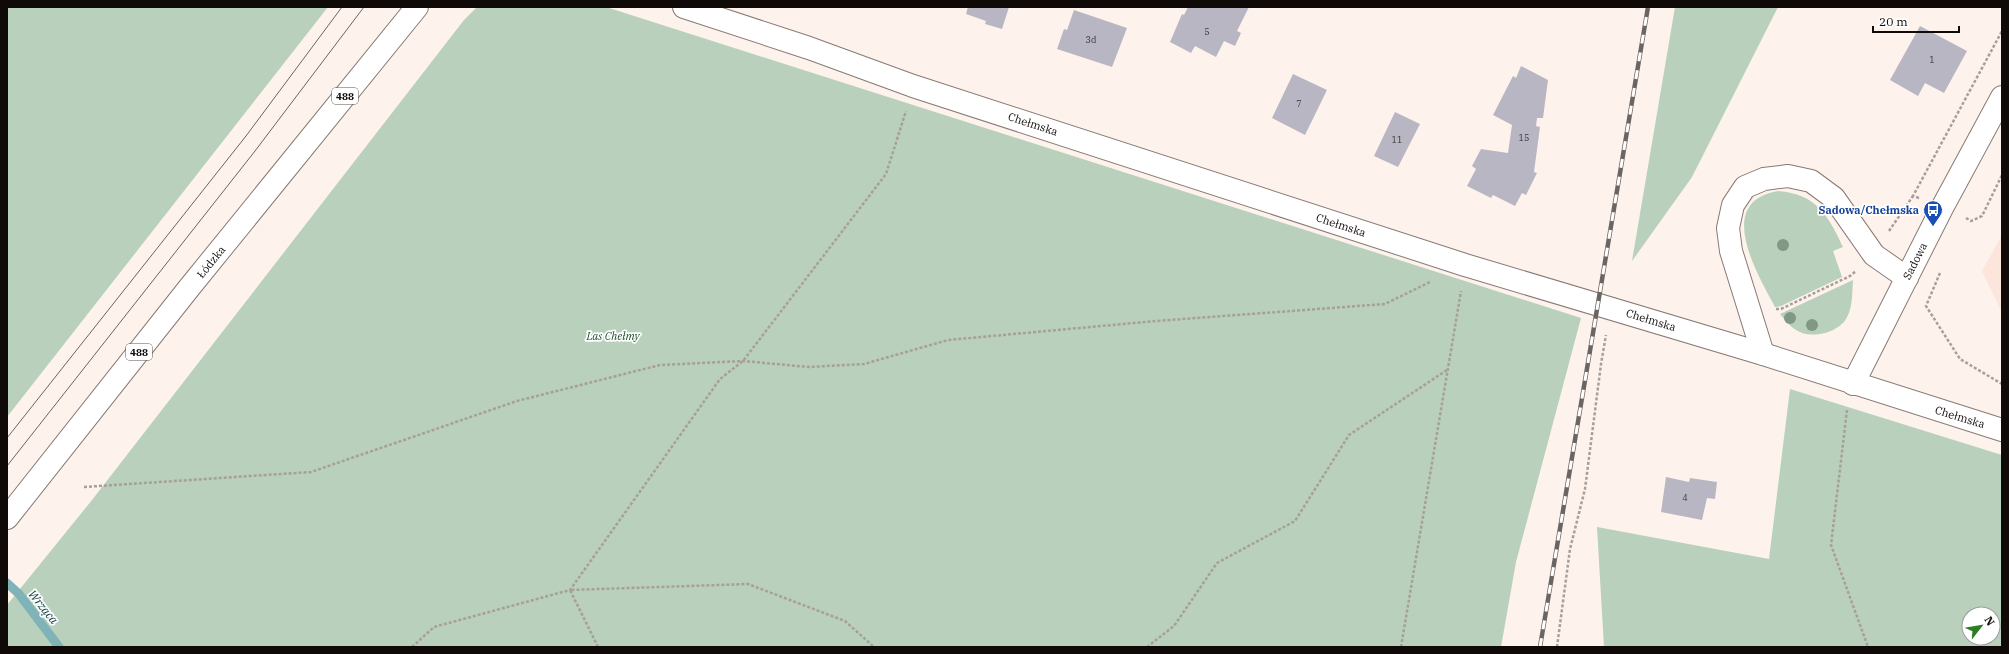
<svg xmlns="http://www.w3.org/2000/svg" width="2009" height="654" font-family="'IBM Plex Serif',serif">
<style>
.built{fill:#fce5db}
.green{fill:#b8d0bc;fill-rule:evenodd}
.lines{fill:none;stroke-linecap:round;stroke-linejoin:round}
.stream{stroke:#80b3b8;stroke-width:9}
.building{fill:#b9b6c3}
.minor-casing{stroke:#877a74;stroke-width:24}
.major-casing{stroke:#877a74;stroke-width:24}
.path{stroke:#a89f9b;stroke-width:2.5;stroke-dasharray:3 2;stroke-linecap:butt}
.minor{stroke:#fff;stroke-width:22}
.major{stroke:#fff;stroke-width:22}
.tram{stroke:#6c6461;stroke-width:1}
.rail-casing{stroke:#6c6461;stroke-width:4.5}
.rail{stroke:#fff;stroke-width:3;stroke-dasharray:9;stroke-linecap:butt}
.tree{fill:#819982}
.labels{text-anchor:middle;stroke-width:3.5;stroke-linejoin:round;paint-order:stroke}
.number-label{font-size:9px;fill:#3a3537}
.shield{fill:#fff;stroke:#575452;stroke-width:1}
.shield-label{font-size:10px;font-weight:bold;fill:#0f0a08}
.street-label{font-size:11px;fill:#0f0a08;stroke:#fff}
.transit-label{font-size:11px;font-weight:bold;fill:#164399;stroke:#fff;text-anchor:end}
.park-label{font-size:11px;font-style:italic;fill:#1b502b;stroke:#fff}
.water-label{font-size:12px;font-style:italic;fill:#0a3c40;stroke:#fff}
</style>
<rect width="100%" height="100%" fill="#fef2ed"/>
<path class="built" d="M 2002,235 L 2002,313 L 1982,271 Z"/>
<g class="green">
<path d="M 7,7 L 328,7 L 7,417 Z"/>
<path d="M 477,7 L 606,7 L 1581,318 L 1516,562 L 1501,647 L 7,647 L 7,605 L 92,500 L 464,20 Z"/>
<path d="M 1675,7 L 1778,7 L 1692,177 L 1632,261 Z"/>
<path d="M 1778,191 C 1816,194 1828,215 1843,247 L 1833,251 L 1842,277 L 1781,306 L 1775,307 C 1757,273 1714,202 1778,191 Z"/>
<path d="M 1853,280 C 1852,294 1853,311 1844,322 C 1838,328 1832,331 1825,333 C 1803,338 1793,331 1780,314 Z"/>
<path d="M 1790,389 L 2002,455 L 2002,647 L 1604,647 L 1597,527 L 1769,559 ZM 1969,614 L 1993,614 L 1993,638 L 1969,638 Z"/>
</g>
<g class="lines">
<path class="stream" d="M 7,583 L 19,594 L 59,647"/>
</g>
<g class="building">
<path d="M 968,7 L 1009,7 L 1002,29 L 985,24 L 986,21 L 966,14 Z"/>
<path d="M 1188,7 L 1249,7 L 1237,31 L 1241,33 L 1235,46 L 1224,41 L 1216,57 L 1195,46 L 1191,53 L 1170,42 L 1182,14 L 1184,15 Z"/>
<path d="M 1074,10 L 1127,28 L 1112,67 L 1057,49 L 1064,29 L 1067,30 Z"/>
<path d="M 1920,26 L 1967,51 L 1944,93 L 1925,83 L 1918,96 L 1890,80 Z"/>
<path d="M 1521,66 L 1548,80 L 1543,118 L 1537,118 L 1536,126 L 1540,127 L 1534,172 L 1537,173 L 1526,195 L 1522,193 L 1515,206 L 1493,195 L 1491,198 L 1467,186 L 1476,169 L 1472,166 L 1481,149 L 1508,153 L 1512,125 L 1493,115 L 1513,76 L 1516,78 Z"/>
<path d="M 1293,74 L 1327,90 L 1305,135 L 1272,118 Z"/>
<path d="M 1395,112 L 1420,124 L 1398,167 L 1374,156 Z"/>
<path d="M 1666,477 L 1689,482 L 1690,478 L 1717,482 L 1715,499 L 1707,498 L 1702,520 L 1661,512 Z"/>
</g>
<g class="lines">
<g class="minor-casing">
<g id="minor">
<path d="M 684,7 L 809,48 L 913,86 L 1465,265 L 1763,354 L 2002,430"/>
<path d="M 1763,354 L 1731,251 L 1728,228 L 1733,205 L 1745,187 L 1764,179 L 1788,176 L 1811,181 L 1834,198 L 1874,255 L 1907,278"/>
<path d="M 1853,384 L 1942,208 L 2002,97"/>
</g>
</g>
<g class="major-casing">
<path id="major" d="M 7,518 L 189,288 L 417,7"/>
</g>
<g class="path">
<path d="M 1919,198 L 1913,196 L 2002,31"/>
<path d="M 1966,218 L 1971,221 L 1982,216 L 2002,175"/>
<path d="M 1889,231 L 1913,196"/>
<path d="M 1940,273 L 1926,306 L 1960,359 L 2002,384"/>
<path d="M 1776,309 L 1781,309 L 1850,276 L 1856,271"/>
<path d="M 1847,410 L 1831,545 L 1868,647"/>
<path d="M 84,487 L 311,472 L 517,401 L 660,365 L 743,361 L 809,367 L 864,364 L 948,340 L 1156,321 L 1385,304 L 1430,282"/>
<path d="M 412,647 L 434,627 L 570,590 L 720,379 L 743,361 L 886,174 L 906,111"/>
<path d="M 598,647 L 570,590 L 748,584 L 845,621 L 874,647"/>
<path d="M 1147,647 L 1174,626 L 1217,563 L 1295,521 L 1349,435 L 1447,370"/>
<path d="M 1401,647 L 1461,291"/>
<path d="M 1557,647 L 1570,549 L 1585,489 L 1601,364 L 1606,335"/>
</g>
<use href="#minor" class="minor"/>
<use href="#major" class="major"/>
<g class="tram">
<path d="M 7,438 L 246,136 L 342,7"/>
<path d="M 7,466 L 255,151 L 364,7"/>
</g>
<g class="rail-casing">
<path id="rail" d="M 1540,647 L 1648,7"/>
</g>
<use href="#rail" class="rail"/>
</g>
<g class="tree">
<circle cx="1783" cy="245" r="6"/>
<circle cx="1790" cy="318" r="6"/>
<circle cx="1812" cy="325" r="6"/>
</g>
<defs>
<g id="bus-pin" transform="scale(1)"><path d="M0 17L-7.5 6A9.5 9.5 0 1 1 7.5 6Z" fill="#1a4fb4" stroke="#fff"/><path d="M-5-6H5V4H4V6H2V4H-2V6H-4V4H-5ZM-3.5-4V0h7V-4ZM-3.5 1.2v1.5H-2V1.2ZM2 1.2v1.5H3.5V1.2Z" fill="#fff"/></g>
</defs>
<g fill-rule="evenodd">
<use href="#bus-pin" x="1933" y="210"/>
</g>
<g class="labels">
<g class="number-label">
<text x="1207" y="35">5</text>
<text x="1091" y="43">3d</text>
<text x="1932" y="63">1</text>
<text x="1299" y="107">7</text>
<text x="1524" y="141">15</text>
<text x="1397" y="143">11</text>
<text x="1685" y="501">4</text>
</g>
<g class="shield">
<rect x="332" y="88" width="26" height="16" rx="3"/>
<rect x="126" y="344" width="26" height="16" rx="3"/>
</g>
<g class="shield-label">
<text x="345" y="100">488</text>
<text x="139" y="356">488</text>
</g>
<g class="street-label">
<text transform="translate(1033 124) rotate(18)" y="4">Chełmska</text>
<text transform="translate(1341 225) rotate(18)" y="4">Chełmska</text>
<text transform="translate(1915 261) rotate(-63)" y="4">Sadowa</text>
<text transform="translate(211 262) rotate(-51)" y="4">Łódzka</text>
<text transform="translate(1651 320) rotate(17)" y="4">Chełmska</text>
<text transform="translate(1960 417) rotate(17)" y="4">Chełmska</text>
</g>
<g class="transit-label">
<text x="1919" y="214">Sadowa/Chełmska</text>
</g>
<g class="park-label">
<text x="613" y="340">Las Chełmy</text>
</g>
<g class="water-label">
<text transform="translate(43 607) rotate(51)" y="4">Wrząca</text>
</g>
</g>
<rect width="2009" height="654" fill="none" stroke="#0f0a08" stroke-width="16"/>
<g transform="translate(1981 626) rotate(59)"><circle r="19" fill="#ffffff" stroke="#9f9d9c"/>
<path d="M0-3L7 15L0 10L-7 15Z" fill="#2d7d26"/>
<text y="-6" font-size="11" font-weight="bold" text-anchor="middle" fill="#0f0a08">N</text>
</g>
<path d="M1873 26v6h86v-6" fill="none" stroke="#0f0a08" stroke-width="2"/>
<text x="1879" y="26" font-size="12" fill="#0f0a08" stroke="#ffffff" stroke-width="3" paint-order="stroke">20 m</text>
</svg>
